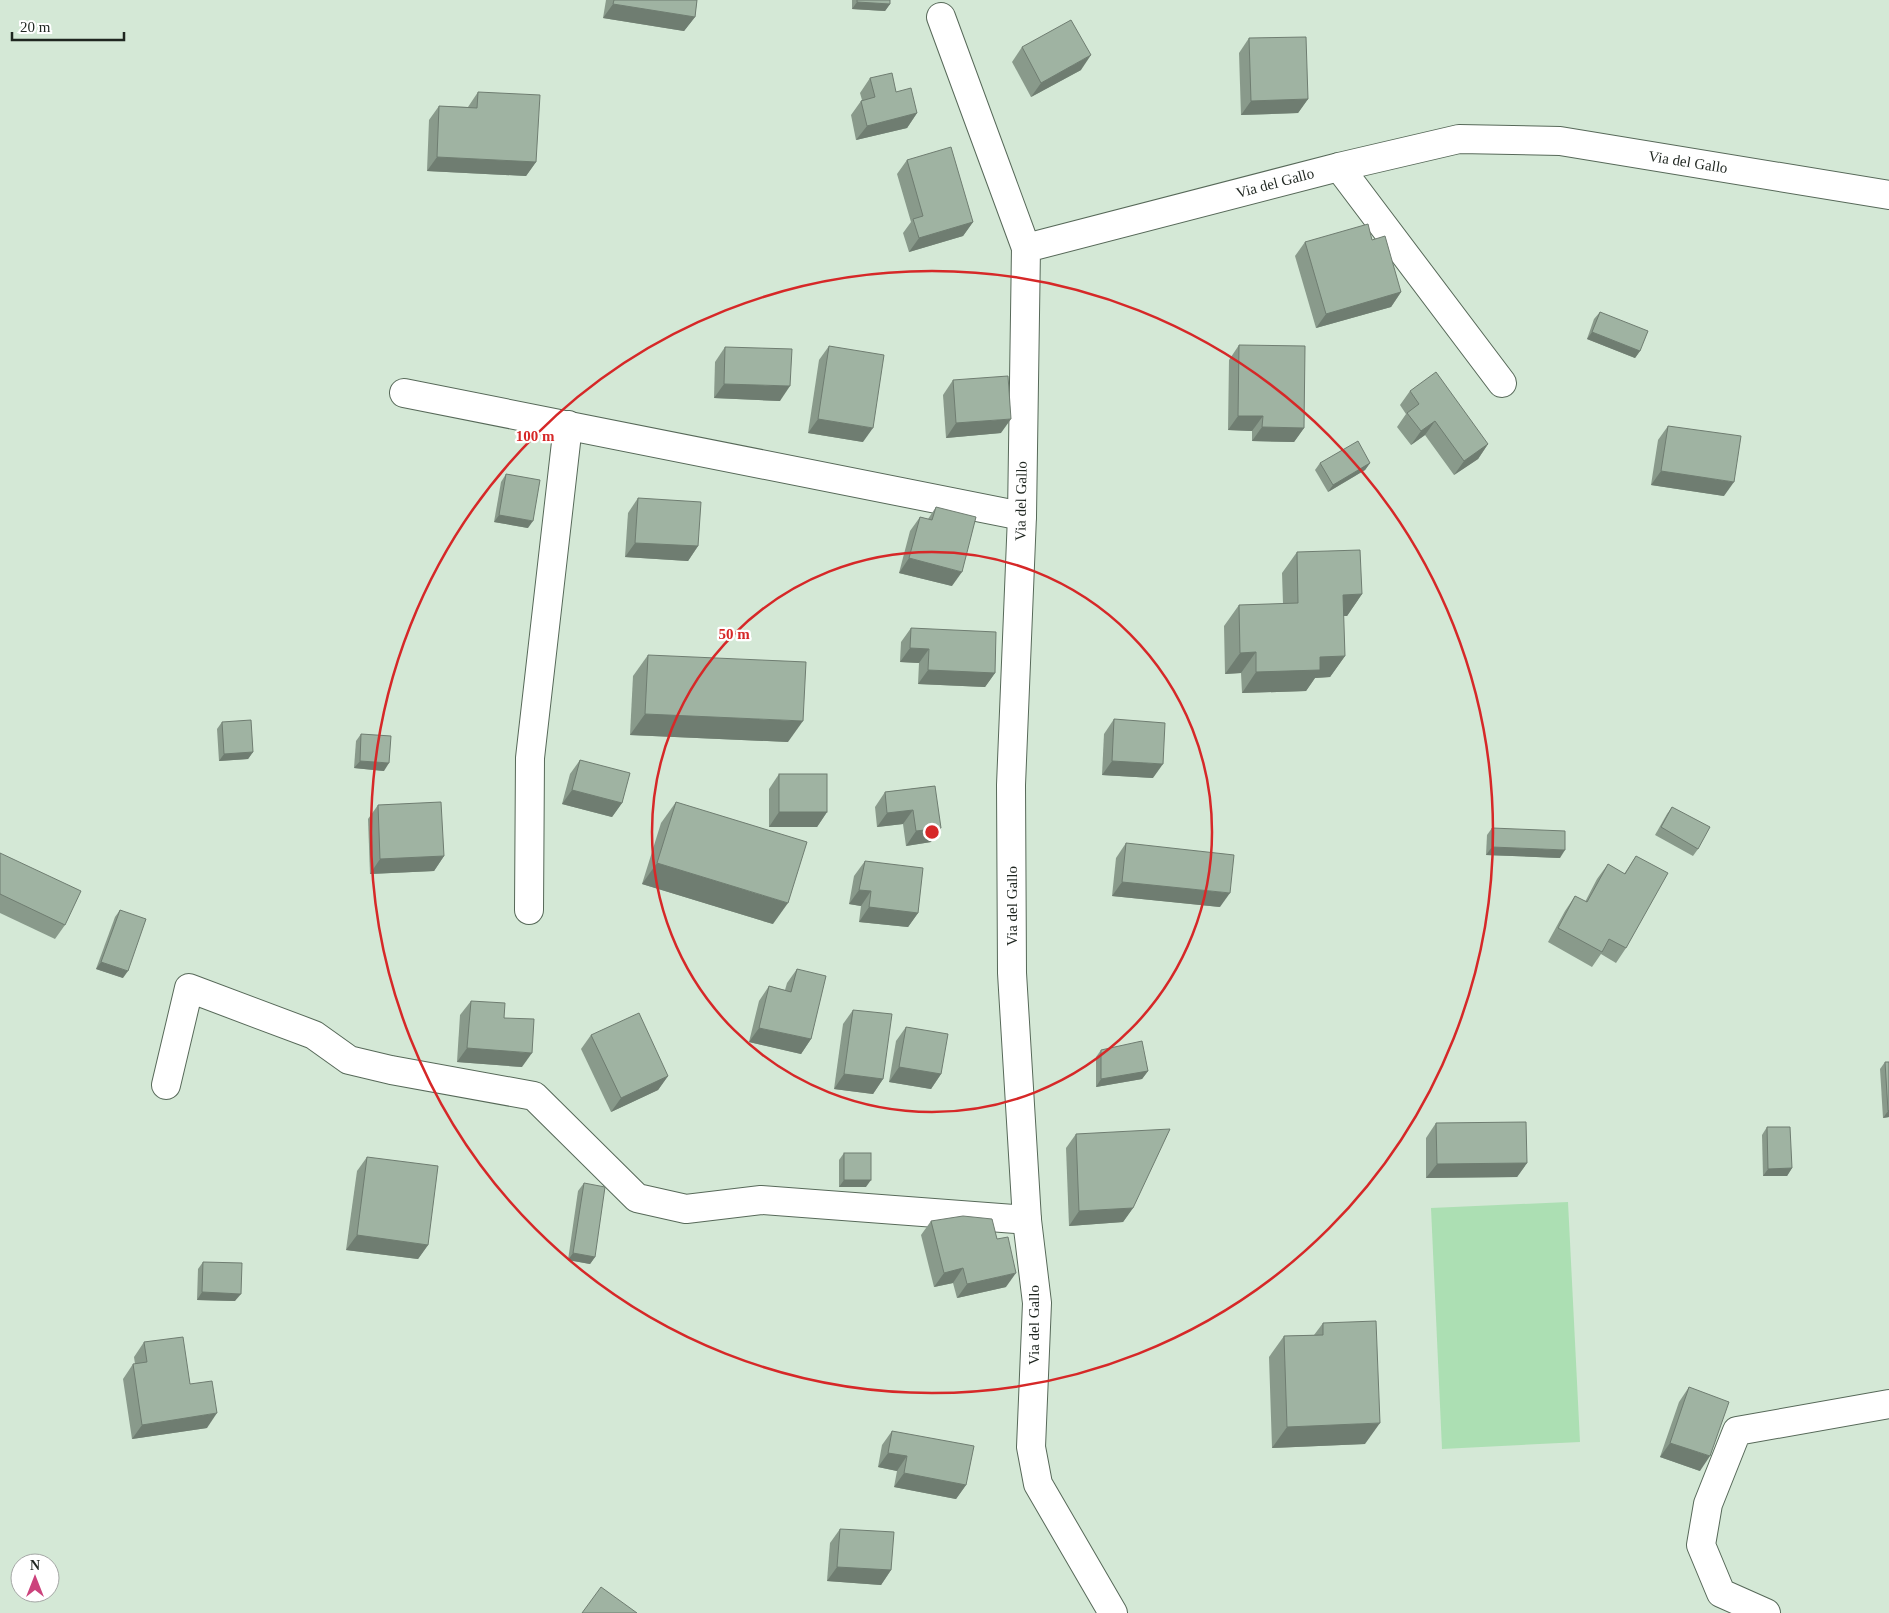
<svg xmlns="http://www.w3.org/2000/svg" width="1889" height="1613" font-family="Georgia,serif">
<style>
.pitch{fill:#acdfb3}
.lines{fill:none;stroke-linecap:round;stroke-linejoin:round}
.minor-casing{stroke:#576959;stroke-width:30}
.minor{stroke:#fff;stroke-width:28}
.wall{fill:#899a8b}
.shaded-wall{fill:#6f7d71}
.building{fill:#9fb3a2;stroke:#6f7d71}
.ring{fill:none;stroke:#d62828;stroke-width:2.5}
.labels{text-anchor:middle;stroke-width:4.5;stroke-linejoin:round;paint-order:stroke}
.street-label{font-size:15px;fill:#1f2620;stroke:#fff}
.centre{fill:#d62828;stroke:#fff;stroke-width:2.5}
.ring-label{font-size:15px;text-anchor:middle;font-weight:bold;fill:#d62828;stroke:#fff;stroke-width:4.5;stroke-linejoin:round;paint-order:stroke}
</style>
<rect width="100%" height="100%" fill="#d4e8d6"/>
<path class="pitch" d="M 1568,1202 L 1580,1442 L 1442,1449 L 1431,1208 Z"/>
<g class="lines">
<g class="minor-casing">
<g id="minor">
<path d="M 941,17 L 1026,248"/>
<path d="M 1339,167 L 1502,383"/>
<path d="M 404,393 L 1022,516"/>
<path d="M 529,910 L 530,758 L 568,425"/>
<path d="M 166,1085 L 189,988 L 314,1035 L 349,1060 L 391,1070 L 534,1096 L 637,1198 L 686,1209 L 761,1200 L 1027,1220"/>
<path d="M 1113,1613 L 1038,1484 L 1031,1447 L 1037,1303 L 1027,1220 L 1012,973 L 1011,785 L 1022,516 L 1026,248 L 1339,167 L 1459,139 L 1560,141 L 1889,195"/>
<path d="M 1766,1613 L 1721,1593 L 1701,1545 L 1708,1504 L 1737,1431 L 1889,1404"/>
</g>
</g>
<use href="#minor" class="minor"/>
</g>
<g class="wall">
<path d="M 606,0 L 697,0 L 695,17 L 684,31 L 603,18 Z"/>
<path d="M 852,0 L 890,0 L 890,4 L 885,11 L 852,9 Z"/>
<path d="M 1249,38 L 1308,99 L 1298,113 L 1241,115 L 1239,53 Z"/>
<path d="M 1022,47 L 1081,70 L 1031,97 L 1012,62 Z"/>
<path d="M 870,78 L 896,92 L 917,113 L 907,128 L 856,140 L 851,115 L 861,101 L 862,100 L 860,93 Z"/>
<path d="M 478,92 L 536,162 L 526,176 L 427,171 L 429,120 L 439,106 L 468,107 Z"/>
<path d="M 907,160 L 973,222 L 963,236 L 909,252 L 903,233 L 911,222 L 897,174 Z"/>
<path d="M 1372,240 L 1401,292 L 1391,307 L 1316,328 L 1295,256 L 1305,242 Z"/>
<path d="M 1600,312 L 1640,351 L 1635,358 L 1587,339 L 1594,319 Z"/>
<path d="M 1239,345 L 1304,428 L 1294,442 L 1252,441 L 1252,431 L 1228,430 L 1229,360 Z"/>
<path d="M 829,346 L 863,442 L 808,433 L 819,360 Z"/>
<path d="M 725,347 L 780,401 L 714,398 L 715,362 Z"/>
<path d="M 953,380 L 1001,433 L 946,438 L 943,395 Z"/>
<path d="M 1410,391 L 1488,444 L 1478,459 L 1454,475 L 1425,435 L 1411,445 L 1397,427 L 1406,414 L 1400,405 Z"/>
<path d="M 1668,426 L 1724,496 L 1651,485 L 1658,440 Z"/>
<path d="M 1320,463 L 1370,463 L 1365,470 L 1328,492 L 1315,470 Z"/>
<path d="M 506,474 L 528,528 L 494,522 L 501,482 Z"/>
<path d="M 638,498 L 698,546 L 688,561 L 625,557 L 628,513 Z"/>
<path d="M 936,507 L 952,586 L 899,573 L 910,531 L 920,517 L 928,519 Z"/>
<path d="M 1297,552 L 1362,594 L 1347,616 L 1343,616 L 1345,656 L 1330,677 L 1315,678 L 1306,691 L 1242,693 L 1241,673 L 1225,674 L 1224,626 L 1239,605 L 1283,604 L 1282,573 Z"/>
<path d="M 911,628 L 995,673 L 985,687 L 918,684 L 919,663 L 900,662 L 901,642 Z"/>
<path d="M 648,655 L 788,742 L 630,735 L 633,676 Z"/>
<path d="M 1114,719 L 1153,778 L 1102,775 L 1104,734 Z"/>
<path d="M 222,722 L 253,752 L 248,759 L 219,761 L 217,729 Z"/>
<path d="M 361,734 L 384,771 L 354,768 L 356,741 Z"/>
<path d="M 580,760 L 622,803 L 612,817 L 562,804 L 570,774 Z"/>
<path d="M 779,774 L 827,812 L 817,827 L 769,827 L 769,789 Z"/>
<path d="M 935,786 L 931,842 L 906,846 L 903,824 L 877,827 L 875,807 L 885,792 Z"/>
<path d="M 676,802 L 773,924 L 642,884 L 661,823 Z"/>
<path d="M 378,805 L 444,856 L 434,871 L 370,874 L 368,819 Z"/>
<path d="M 1672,807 L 1698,849 L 1693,856 L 1655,835 L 1667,814 Z"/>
<path d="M 1492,828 L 1560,858 L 1486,855 L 1487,835 Z"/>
<path d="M 1126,843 L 1220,907 L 1112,896 L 1116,858 Z"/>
<path d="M 0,853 L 65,925 L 55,939 L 0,913 Z"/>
<path d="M 1636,856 L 1626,948 L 1616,963 L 1601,954 L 1592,967 L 1548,942 L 1565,911 L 1575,896 L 1585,902 L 1597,879 L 1608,864 L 1624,874 Z"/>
<path d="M 865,861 L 918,913 L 908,927 L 859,922 L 861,906 L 849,904 L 854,876 Z"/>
<path d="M 120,910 L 123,978 L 96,969 L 115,917 Z"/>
<path d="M 797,969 L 811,1039 L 801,1054 L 749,1042 L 759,1001 L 769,986 L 785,990 L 787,983 Z"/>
<path d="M 471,1001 L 504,1018 L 522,1067 L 457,1062 L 460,1015 Z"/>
<path d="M 853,1010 L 883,1079 L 873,1094 L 834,1089 L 843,1024 Z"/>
<path d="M 906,1027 L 941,1074 L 931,1089 L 889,1082 L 896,1041 Z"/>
<path d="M 591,1035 L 668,1076 L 658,1090 L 611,1112 L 581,1049 Z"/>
<path d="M 1101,1050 L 1148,1071 L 1142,1079 L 1096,1087 L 1096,1057 Z"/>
<path d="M 1885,1062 L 1889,1062 L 1889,1117 L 1883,1118 L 1880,1069 Z"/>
<path d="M 1436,1123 L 1527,1163 L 1517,1177 L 1426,1178 L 1426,1138 Z"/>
<path d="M 1767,1127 L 1792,1168 L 1787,1176 L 1763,1176 L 1762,1135 Z"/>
<path d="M 1076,1134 L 1133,1208 L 1123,1222 L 1069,1226 L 1066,1148 Z"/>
<path d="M 844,1153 L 866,1187 L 839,1187 L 839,1160 Z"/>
<path d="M 367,1157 L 428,1245 L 418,1259 L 346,1250 L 357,1171 Z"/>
<path d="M 584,1183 L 595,1257 L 590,1264 L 568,1260 L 578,1191 Z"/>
<path d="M 931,1221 L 1006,1287 L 957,1298 L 953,1283 L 934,1287 L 921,1235 Z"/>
<path d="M 203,1262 L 235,1301 L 197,1300 L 198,1269 Z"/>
<path d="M 1323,1323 L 1365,1444 L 1272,1448 L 1269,1357 L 1284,1336 L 1314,1335 Z"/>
<path d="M 144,1342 L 190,1384 L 207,1428 L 132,1439 L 123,1379 L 133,1364 L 135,1364 L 134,1357 Z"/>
<path d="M 1689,1387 L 1700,1471 L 1660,1457 L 1679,1402 Z"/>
<path d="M 892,1431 L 966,1485 L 956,1499 L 894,1487 L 897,1471 L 878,1467 L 882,1445 Z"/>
<path d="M 840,1529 L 891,1570 L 881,1585 L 827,1581 L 830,1543 Z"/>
</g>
<g class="shaded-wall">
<path d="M 857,2 L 890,4 L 885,11 L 852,9 Z"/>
<path d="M 613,4 L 695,17 L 684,31 L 603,18 Z"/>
<path d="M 1091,55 L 1081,70 L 1031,97 L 1041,83 Z"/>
<path d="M 1308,99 L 1298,113 L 1241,115 L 1251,101 Z"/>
<path d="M 917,113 L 907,128 L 856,140 L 867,126 Z"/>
<path d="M 437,157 L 536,162 L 526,176 L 427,171 Z"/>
<path d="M 973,222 L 963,236 L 909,252 L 919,238 Z"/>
<path d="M 1401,292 L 1391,307 L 1316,328 L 1326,314 Z"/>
<path d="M 1592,332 L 1640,351 L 1635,358 L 1587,339 Z"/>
<path d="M 724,384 L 790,386 L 780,401 L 714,398 Z"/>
<path d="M 1238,416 L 1263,416 L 1252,431 L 1228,430 Z"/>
<path d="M 818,419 L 873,428 L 863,442 L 808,433 Z"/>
<path d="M 1011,419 L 1001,433 L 946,438 L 956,423 Z"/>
<path d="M 1435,421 L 1425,435 L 1411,445 L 1421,431 Z"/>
<path d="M 1262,427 L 1304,428 L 1294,442 L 1252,441 Z"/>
<path d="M 1488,444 L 1478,459 L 1454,475 L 1464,461 Z"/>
<path d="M 1370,463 L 1365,470 L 1328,492 L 1333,485 Z"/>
<path d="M 1661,471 L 1734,482 L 1724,496 L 1651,485 Z"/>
<path d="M 499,515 L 533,521 L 528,528 L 494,522 Z"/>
<path d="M 635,543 L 698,546 L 688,561 L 625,557 Z"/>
<path d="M 909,558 L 962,572 L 952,586 L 899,573 Z"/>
<path d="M 1362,594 L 1347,616 L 1328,616 L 1343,595 Z"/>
<path d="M 910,648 L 929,649 L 919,663 L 900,662 Z"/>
<path d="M 1256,652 L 1241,673 L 1225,674 L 1240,653 Z"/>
<path d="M 1345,656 L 1330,677 L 1315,678 L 1306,691 L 1242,693 L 1256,672 L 1320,657 Z"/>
<path d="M 928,670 L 995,673 L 985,687 L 918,684 Z"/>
<path d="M 645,714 L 803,721 L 788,742 L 630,735 Z"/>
<path d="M 253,752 L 248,759 L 219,761 L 224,754 Z"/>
<path d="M 360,761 L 389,763 L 384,771 L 354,768 Z"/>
<path d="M 1112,761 L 1163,764 L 1153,778 L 1102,775 Z"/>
<path d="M 572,790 L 622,803 L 612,817 L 562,804 Z"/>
<path d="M 913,810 L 903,824 L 877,827 L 887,813 Z"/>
<path d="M 779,812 L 827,812 L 817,827 L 769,827 Z"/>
<path d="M 941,828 L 931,842 L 906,846 L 916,831 Z"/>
<path d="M 1492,847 L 1565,850 L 1560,858 L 1486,855 Z"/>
<path d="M 444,856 L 434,871 L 370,874 L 380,859 Z"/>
<path d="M 657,863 L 788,903 L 773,924 L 642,884 Z"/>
<path d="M 1122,882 L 1230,893 L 1220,907 L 1112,896 Z"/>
<path d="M 859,890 L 871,891 L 861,906 L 849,904 Z"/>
<path d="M 869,907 L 918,913 L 908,927 L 859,922 Z"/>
<path d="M 101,962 L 128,971 L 123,978 L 96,969 Z"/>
<path d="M 759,1028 L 811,1039 L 801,1054 L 749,1042 Z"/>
<path d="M 467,1048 L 532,1053 L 522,1067 L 457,1062 Z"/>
<path d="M 899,1067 L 941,1074 L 931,1089 L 889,1082 Z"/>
<path d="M 1148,1071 L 1142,1079 L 1096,1087 L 1101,1079 Z"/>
<path d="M 844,1074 L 883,1079 L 873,1094 L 834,1089 Z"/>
<path d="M 668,1076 L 658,1090 L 611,1112 L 621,1098 Z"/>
<path d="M 1889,1110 L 1889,1117 L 1883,1118 L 1888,1111 Z"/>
<path d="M 1527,1163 L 1517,1177 L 1426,1178 L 1437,1164 Z"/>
<path d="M 1792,1168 L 1787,1176 L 1763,1176 L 1768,1169 Z"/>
<path d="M 844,1180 L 871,1180 L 866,1187 L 839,1187 Z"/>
<path d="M 1133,1208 L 1123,1222 L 1069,1226 L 1079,1211 Z"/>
<path d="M 357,1235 L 428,1245 L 418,1259 L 346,1250 Z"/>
<path d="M 573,1253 L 595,1257 L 590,1264 L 568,1260 Z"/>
<path d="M 963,1268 L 953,1283 L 934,1287 L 944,1273 Z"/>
<path d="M 1016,1273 L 1006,1287 L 957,1298 L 967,1284 Z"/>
<path d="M 202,1292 L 241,1294 L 235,1301 L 197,1300 Z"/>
<path d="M 217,1413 L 207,1428 L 132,1439 L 142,1425 Z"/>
<path d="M 1380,1423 L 1365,1444 L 1272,1448 L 1287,1427 Z"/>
<path d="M 1670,1443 L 1710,1456 L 1700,1471 L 1660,1457 Z"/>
<path d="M 888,1453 L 907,1456 L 897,1471 L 878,1467 Z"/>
<path d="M 904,1473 L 966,1485 L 956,1499 L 894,1487 Z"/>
<path d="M 837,1567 L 891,1570 L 881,1585 L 827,1581 Z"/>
</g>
<g class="building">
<path d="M 614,0 L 697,0 L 695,17 L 613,4 Z"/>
<path d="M 857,0 L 890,0 L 890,4 L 857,2 Z"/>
<path d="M 1071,20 L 1091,55 L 1041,83 L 1022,47 Z"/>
<path d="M 1306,37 L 1308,99 L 1251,101 L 1249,38 Z"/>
<path d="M 892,73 L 896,92 L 911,88 L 917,113 L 867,126 L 861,101 L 875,97 L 870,78 Z"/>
<path d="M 478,92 L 540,95 L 536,162 L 437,157 L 439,106 L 477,108 Z"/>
<path d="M 951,147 L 973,222 L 919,238 L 913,219 L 923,216 L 907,160 Z"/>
<path d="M 1368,224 L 1372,240 L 1385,236 L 1401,292 L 1326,314 L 1305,242 Z"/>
<path d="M 1600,312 L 1648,331 L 1640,351 L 1592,332 Z"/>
<path d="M 1239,345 L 1305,346 L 1304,428 L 1262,427 L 1263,416 L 1238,416 Z"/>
<path d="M 829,346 L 884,355 L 873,428 L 818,419 Z"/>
<path d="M 725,347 L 792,349 L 790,386 L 724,384 Z"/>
<path d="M 1436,372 L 1488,444 L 1464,461 L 1435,421 L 1421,431 L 1407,413 L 1419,404 L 1410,391 Z"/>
<path d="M 1008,376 L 1011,419 L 956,423 L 953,380 Z"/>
<path d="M 1668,426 L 1741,436 L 1734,482 L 1661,471 Z"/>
<path d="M 1358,441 L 1370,463 L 1333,485 L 1320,463 Z"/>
<path d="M 506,474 L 540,480 L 533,521 L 499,515 Z"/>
<path d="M 638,498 L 701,502 L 698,546 L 635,543 Z"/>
<path d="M 936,507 L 976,517 L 962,572 L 909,558 L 920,517 L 932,520 Z"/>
<path d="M 1360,550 L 1362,594 L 1343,595 L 1345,656 L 1320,657 L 1320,670 L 1256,672 L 1256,652 L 1240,653 L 1239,605 L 1298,603 L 1297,552 Z"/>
<path d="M 911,628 L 996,632 L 995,673 L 928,670 L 929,649 L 910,648 Z"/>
<path d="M 648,655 L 806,662 L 803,721 L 645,714 Z"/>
<path d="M 1114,719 L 1165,723 L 1163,764 L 1112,761 Z"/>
<path d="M 251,720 L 253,752 L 224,754 L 222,722 Z"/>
<path d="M 361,734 L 391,736 L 389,763 L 360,761 Z"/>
<path d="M 580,760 L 630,773 L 622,803 L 572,790 Z"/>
<rect x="779" y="774" width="48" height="38"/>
<path d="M 935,786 L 941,828 L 916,831 L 913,810 L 887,813 L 885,792 Z"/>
<path d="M 441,802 L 444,856 L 380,859 L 378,805 Z"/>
<path d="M 676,802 L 807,842 L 788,903 L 657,863 Z"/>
<path d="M 1672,807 L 1710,827 L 1698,849 L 1661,827 Z"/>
<path d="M 1492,828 L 1565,831 L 1565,850 L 1492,847 Z"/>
<path d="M 1126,843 L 1234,855 L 1230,893 L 1122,882 Z"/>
<path d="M 0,853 L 81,891 L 65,925 L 0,894 Z"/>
<path d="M 1636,856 L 1668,873 L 1626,948 L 1609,939 L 1602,952 L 1558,928 L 1575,896 L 1587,902 L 1608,864 L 1625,874 Z"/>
<path d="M 865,861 L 923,868 L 918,913 L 869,907 L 871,891 L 859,890 Z"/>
<path d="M 120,910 L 146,919 L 128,971 L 101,962 Z"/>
<path d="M 797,969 L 826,976 L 811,1039 L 759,1028 L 769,986 L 791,992 Z"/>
<path d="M 471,1001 L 505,1003 L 504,1018 L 534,1019 L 532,1053 L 467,1048 Z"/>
<path d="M 853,1010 L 892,1014 L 883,1079 L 844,1074 Z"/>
<path d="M 639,1013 L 668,1076 L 621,1098 L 591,1035 Z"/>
<path d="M 906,1027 L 948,1034 L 941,1074 L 899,1067 Z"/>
<path d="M 1142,1041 L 1148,1071 L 1101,1079 L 1101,1050 Z"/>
<path d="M 1885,1062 L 1889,1062 L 1889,1110 L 1888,1111 Z"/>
<path d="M 1526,1122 L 1527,1163 L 1437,1164 L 1436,1123 Z"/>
<path d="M 1767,1127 L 1790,1127 L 1792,1168 L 1768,1169 Z"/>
<path d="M 1170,1129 L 1133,1208 L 1079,1211 L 1076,1134 Z"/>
<rect x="844" y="1153" width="27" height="27"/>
<path d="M 367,1157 L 438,1166 L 428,1245 L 357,1235 Z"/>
<path d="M 584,1183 L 605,1187 L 595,1257 L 573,1253 Z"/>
<path d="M 963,1216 L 992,1219 L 997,1239 L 1008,1237 L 1016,1273 L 967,1284 L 963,1268 L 944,1273 L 931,1221 Z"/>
<path d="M 203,1262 L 242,1263 L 241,1294 L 202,1292 Z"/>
<path d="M 1376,1321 L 1380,1423 L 1287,1427 L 1284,1336 L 1323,1335 L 1323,1323 Z"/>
<path d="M 183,1337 L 190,1384 L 212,1381 L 217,1413 L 142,1425 L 133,1364 L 147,1362 L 144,1342 Z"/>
<path d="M 1689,1387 L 1729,1402 L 1710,1456 L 1670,1443 Z"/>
<path d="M 892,1431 L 974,1446 L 966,1485 L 904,1473 L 907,1456 L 888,1453 Z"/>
<path d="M 840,1529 L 894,1532 L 891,1570 L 837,1567 Z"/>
<path d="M 601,1587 L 637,1613 L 582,1613 Z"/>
</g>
<g class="ring">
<circle cx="932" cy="832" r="280"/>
<circle cx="932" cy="832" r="561"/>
</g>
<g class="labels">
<g class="street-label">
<text transform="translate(1688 162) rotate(9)" y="5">Via del Gallo</text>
<text transform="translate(1275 183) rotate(-15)" y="5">Via del Gallo</text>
<text transform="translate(1021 501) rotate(-89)" y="5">Via del Gallo</text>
<text transform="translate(1012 906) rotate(-90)" y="5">Via del Gallo</text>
<text transform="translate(1034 1325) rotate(-90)" y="5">Via del Gallo</text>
</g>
</g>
<circle cx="932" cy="832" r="8" class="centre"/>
<g class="ring-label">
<text x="535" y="441">100 m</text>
<text x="734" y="639">50 m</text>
</g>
<g transform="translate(35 1578)"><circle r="24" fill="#ffffff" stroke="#a5a8a6"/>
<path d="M0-4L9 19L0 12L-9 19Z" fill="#cc427c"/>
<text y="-8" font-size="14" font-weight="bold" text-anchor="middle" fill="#1f2620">N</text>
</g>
<path d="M12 32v8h112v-8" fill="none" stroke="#1f2620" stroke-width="2.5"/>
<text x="20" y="32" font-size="15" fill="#1f2620" stroke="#ffffff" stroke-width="4" paint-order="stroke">20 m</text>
</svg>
